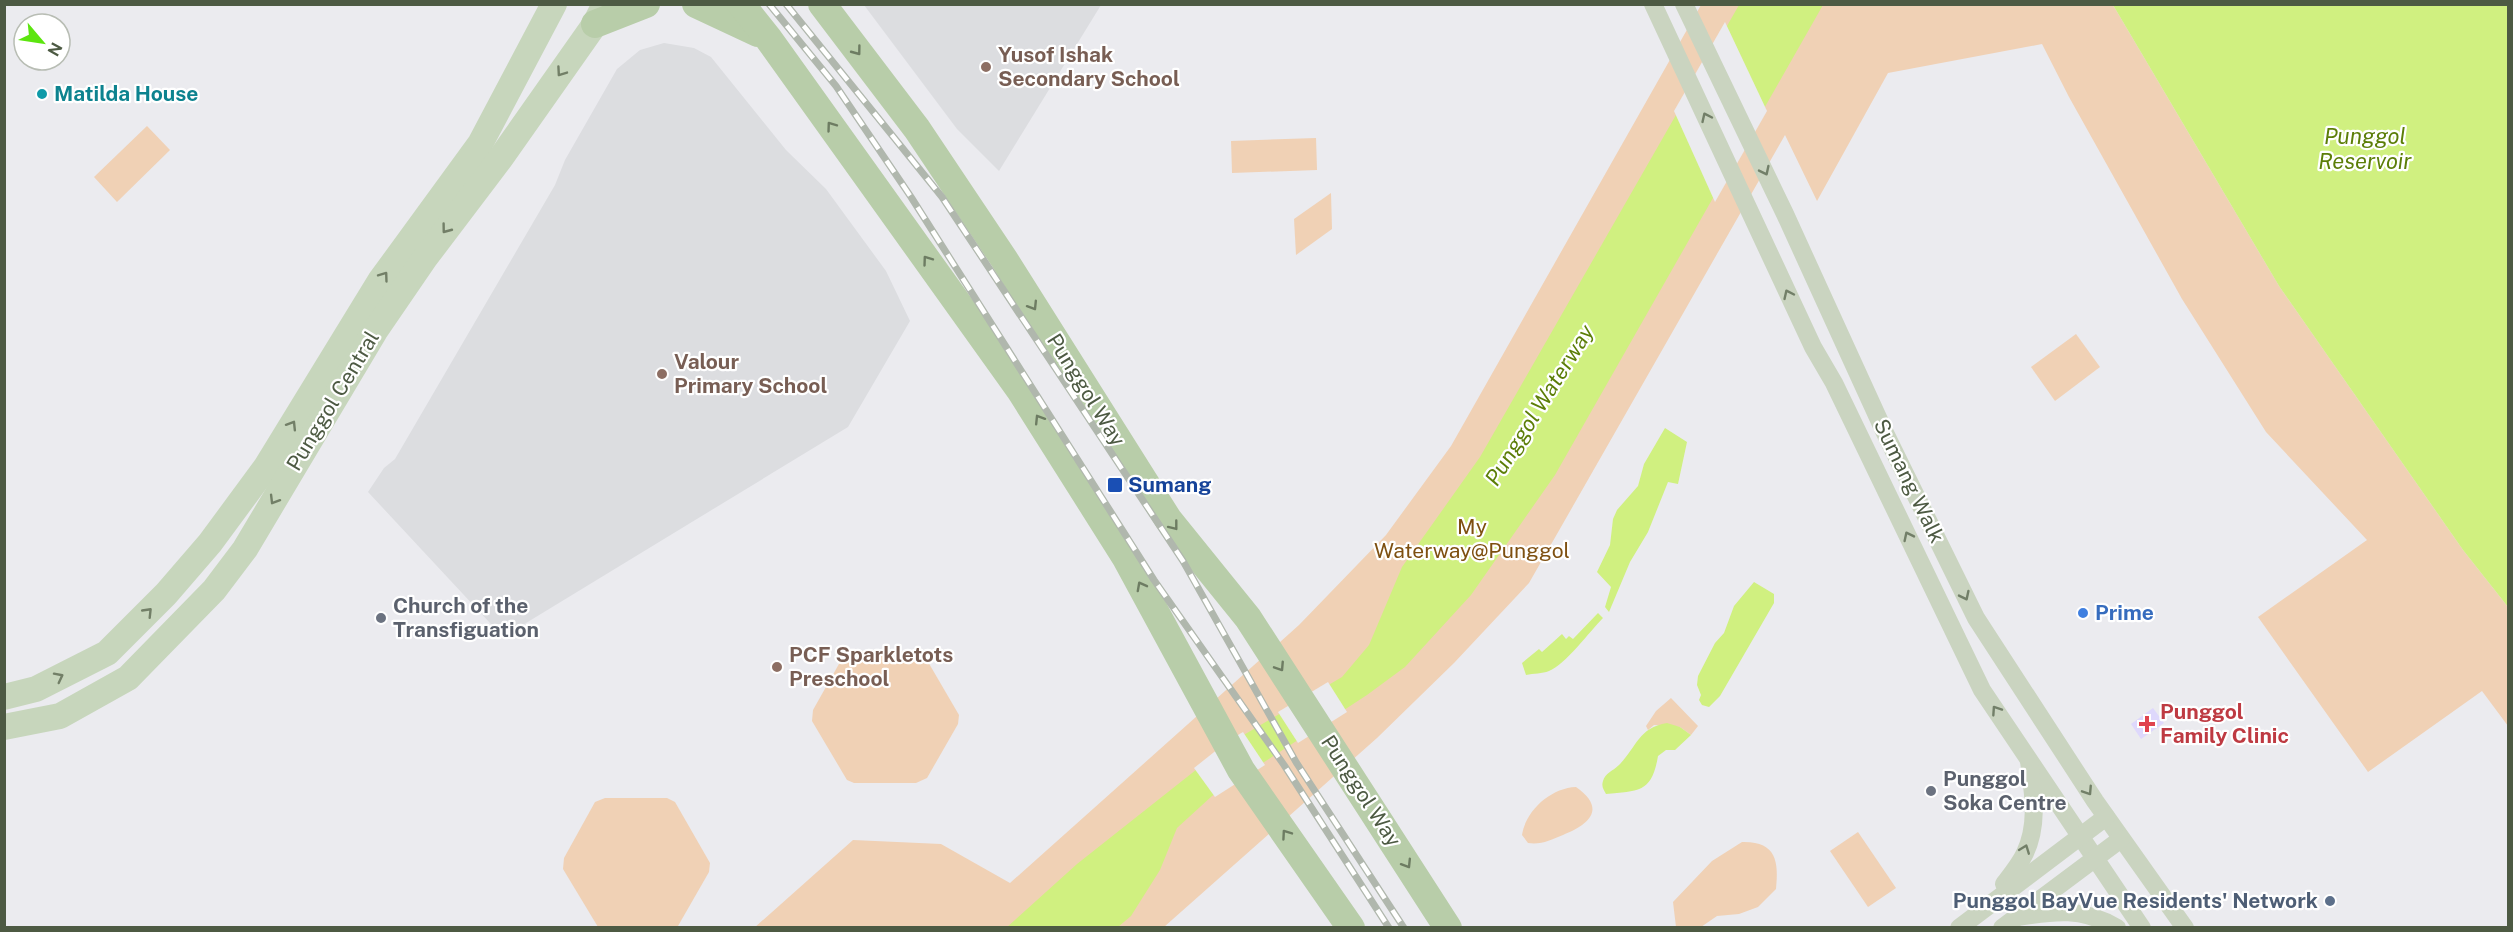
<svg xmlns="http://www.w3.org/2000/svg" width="2513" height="932" font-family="'Public Sans',sans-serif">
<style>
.education{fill:#dcdde0}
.medical{fill:#ded8fc}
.green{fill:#f0d1b5}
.water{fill:#d0f080}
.pier{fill:#ebebef}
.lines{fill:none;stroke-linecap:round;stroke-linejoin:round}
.street{stroke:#cad4c0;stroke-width:18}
.secondary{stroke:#c7d6bc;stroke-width:26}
.primary{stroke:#b8cda9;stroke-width:28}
.rail-casing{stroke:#b0b7ad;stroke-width:7}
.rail{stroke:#fff;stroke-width:4.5;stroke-dasharray:14;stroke-linecap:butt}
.oneway{stroke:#6d7c62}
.oneway2{stroke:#727f67}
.oneway3{stroke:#727f68}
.education-dot{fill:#8d6e63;stroke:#fff;stroke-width:2}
.culture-dot{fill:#0f9aa8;stroke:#fff;stroke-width:2}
.transit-dot{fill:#1a4fb4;stroke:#fff;stroke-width:2}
.shop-dot{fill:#3f7fe0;stroke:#fff;stroke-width:2}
.worship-dot{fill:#6b7280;stroke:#fff;stroke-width:2}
.health-dot{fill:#e0444e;stroke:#fff;stroke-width:2}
.service-dot{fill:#5c6f8a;stroke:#fff;stroke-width:2}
.labels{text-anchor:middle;stroke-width:4.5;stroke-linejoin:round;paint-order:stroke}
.education-label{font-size:21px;font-weight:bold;fill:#785e54;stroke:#fff;text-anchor:start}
.culture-label{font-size:21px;font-weight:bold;fill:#0d838f;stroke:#fff;text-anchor:start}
.street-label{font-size:21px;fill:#4d5a43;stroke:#fff}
.transit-label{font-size:21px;font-weight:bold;fill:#164399;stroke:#fff;text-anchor:start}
.park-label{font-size:21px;fill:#7e5011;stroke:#fff}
.worship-label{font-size:21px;font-weight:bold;fill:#5b616d;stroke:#fff;text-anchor:start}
.shop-label{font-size:21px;font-weight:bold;fill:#366cbe;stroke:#fff;text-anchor:start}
.health-label{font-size:21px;font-weight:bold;fill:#be3a42;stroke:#fff;text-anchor:start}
.service-label{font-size:21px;font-weight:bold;fill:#4e5e75;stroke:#fff;text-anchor:end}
.water-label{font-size:22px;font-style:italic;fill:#5c7e08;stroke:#fff}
</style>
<rect width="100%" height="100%" fill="#ebebef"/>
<g class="education">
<path d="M 864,5 L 1101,5 L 999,171 L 957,129 Z"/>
<path d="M 664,43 L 694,48 L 711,57 L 786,150 L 826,189 L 886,271 L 910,321 L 848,427 L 503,637 L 368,492 L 384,468 L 395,459 L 555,185 L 565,160 L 617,69 L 640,50 Z"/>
</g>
<path class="medical" d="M 2153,708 L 2164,723 L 2141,739 L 2131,724 Z"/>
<g class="green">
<path d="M 1701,5 L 2113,5 L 2279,286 L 2463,550 L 2508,607 L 2508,726 L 2482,691 L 2368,772 L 2258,617 L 2367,540 L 2266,432 L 2182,299 L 2069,97 L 2042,44 L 1888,73 L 1817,201 L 1785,135 L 1529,583 L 1454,663 L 1377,738 L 1164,927 L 754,928 L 853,840 L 941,844 L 1010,883 L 1299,625 L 1386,535 L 1451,446 Z"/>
<path d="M 147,126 L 170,150 L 117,202 L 94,177 Z"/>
<path d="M 1316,138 L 1317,170 L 1232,173 L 1231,141 Z"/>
<path d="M 1331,193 L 1332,229 L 1296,255 L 1294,219 Z"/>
<path d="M 2076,334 L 2100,367 L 2055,401 L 2031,367 Z"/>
<path d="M 854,651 L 916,651 L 924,655 L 959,715 L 958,724 L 927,778 L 916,783 L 854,783 L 847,780 L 812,721 L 813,710 L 844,655 Z"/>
<path d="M 1671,698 L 1698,726 L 1691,735 L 1680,727 L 1654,725 L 1648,730 L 1646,726 L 1656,711 Z"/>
<path d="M 1576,787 C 1606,808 1591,824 1563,835 C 1551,840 1541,845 1528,843 L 1522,835 C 1526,810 1551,788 1576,787 Z"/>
<path d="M 605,798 L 667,798 L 675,802 L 710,863 L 709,872 L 678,926 L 598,927 L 563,869 L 564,858 L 595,802 Z"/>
<path d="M 1858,832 L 1896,888 L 1868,907 L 1830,851 Z"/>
<path d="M 1742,842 C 1776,841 1779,861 1776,889 L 1758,907 L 1739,914 L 1717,916 L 1701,927 L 1676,927 L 1673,902 L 1712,861 Z"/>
</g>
<g class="water">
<path d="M 1739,5 L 1823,5 L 1555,475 L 1471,595 L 1405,667 L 1367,695 L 1212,796 L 1177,828 L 1160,870 L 1131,916 L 1118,927 L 1006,928 L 1077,864 L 1230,743 L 1342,677 L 1369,645 L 1402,567 L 1480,457 Z"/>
<path d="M 2113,5 L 2508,5 L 2508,607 L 2463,550 L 2279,286 Z"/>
<path d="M 1665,428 L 1687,442 L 1678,484 L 1668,482 L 1648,532 L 1630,562 L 1609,612 L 1605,607 L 1611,587 L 1597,572 L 1610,545 L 1613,519 L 1617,510 L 1638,486 L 1644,464 Z"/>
<path d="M 1754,582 L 1774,594 L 1774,603 L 1720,696 L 1709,707 L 1702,705 L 1699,700 L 1701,695 L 1697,685 L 1698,676 L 1715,643 L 1724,633 L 1734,606 Z"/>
<path d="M 1598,613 L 1603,618 C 1590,631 1565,665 1549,671 C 1542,674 1534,673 1526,675 L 1522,663 L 1539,649 L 1542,652 L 1562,634 L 1566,639 L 1569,636 L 1573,639 Z"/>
<path d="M 1667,723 L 1680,727 L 1691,735 L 1675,750 L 1666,750 L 1658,756 C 1652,792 1640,791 1606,794 C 1604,790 1601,787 1603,781 C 1605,773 1613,771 1619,765 C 1637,747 1638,728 1667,723 Z"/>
</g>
<g class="pier">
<path d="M 1725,22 L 1767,111 L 1715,202 L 1674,111 Z"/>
<path d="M 1328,682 L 1347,712 L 1298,743 L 1278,712 Z"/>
<path d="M 1243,732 L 1265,765 L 1215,797 L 1194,768 L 1228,741 Z"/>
</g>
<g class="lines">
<g class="street">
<path d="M 1653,4 L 1813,347 L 1834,383 L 1982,690 L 2142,928"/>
<path d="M 1684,4 L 1785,214 L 1885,433 L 1976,618 L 2095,801 L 2185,928"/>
<path d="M 2004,884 C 2011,875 2020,864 2025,853 C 2039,823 2033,792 2029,761"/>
<path d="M 2017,917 C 2055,911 2083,907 2117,928"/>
<path d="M 1959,928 L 2106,817"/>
<path d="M 2002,928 L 2121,839"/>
</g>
<g class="secondary">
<path d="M 4,697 L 36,689 L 107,653 L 166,594 L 210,543 L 266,467 L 380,281 L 480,144 L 554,4"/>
<path d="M 4,727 L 60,716 L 128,678 L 214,590 L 245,549 L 375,331 L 425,258 L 500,159 L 595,24 L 605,4"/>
</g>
<g class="primary">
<path d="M 696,4 L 758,33"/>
<path d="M 741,4 L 768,38 L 1020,390 L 1126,558 L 1241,770 L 1351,928"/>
<path d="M 822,4 L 917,129 L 1004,259 L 1168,519 L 1248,618 L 1448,928"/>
<path d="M 595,24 L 646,4"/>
</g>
<g class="rail-casing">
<g id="rail">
<path d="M 769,4 L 836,86 L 911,197 L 1154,580 L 1284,765 L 1389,928"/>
<path d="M 786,4 L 942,197 L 1183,561 L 1296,762 L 1404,928"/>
</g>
</g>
<use href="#rail" class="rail"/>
</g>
<defs><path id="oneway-chevron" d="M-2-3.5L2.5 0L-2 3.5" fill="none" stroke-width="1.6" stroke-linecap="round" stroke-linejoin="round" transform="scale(1.5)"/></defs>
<g class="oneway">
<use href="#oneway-chevron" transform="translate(857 51) rotate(53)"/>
<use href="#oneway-chevron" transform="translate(831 126) rotate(-126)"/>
<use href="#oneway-chevron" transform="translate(927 260) rotate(-126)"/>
<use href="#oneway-chevron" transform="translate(1033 306) rotate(58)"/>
<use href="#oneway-chevron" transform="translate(1039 419) rotate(-122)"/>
<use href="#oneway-chevron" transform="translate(1174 526) rotate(52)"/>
<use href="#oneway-chevron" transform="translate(1141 586) rotate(-118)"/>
<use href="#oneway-chevron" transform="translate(1280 667) rotate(57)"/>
<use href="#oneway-chevron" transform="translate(1286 834) rotate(-125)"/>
<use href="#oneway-chevron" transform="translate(1407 864) rotate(58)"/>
</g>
<g class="oneway2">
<use href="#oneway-chevron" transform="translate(561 72) rotate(125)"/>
<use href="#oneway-chevron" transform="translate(446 229) rotate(127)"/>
<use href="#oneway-chevron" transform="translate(384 276) rotate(-54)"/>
<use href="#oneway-chevron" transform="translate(292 425) rotate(-58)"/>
<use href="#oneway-chevron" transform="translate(274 500) rotate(121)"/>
<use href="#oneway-chevron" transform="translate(148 612) rotate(-46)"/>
<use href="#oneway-chevron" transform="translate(59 677) rotate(-27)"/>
</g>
<g class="oneway3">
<use href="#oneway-chevron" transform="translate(1706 117) rotate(-115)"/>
<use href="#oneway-chevron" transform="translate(1765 171) rotate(64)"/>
<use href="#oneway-chevron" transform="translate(1788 294) rotate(-115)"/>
<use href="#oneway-chevron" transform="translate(1908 536) rotate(-116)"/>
<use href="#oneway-chevron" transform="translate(1965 596) rotate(64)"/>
<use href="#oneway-chevron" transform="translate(1996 710) rotate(-124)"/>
<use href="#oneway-chevron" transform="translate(2088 791) rotate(57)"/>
<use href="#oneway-chevron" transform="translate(2025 849) rotate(-69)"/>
</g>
<g class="education-dot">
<circle cx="986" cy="67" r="6"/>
<circle cx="662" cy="374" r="6"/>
<circle cx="777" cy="667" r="6"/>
</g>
<circle class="culture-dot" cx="42" cy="94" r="6"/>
<rect class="transit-dot" x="1107" y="477" width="16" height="16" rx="3"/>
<circle class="shop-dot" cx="2083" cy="613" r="6"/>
<g class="worship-dot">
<circle cx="381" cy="618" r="6"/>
<circle cx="1931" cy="791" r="6"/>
</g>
<path class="health-dot" d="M2144 715h6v6h6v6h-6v6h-6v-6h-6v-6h6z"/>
<circle class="service-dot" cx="2330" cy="901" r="6"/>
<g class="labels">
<g class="education-label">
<text x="998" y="62">Yusof Ishak<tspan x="998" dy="24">Secondary School</tspan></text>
<text x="674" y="369">Valour<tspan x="674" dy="24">Primary School</tspan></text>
<text x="789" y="662">PCF Sparkletots<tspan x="789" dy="24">Preschool</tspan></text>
</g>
<g class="culture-label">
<text x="54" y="101">Matilda House</text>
</g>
<g class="street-label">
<text transform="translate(1086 390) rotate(58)" y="7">Punggol Way</text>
<text transform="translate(333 401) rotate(-59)" y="7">Punggol Central</text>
<text transform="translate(1909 481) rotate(64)" y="7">Sumang Walk</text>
<text transform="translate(1361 791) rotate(57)" y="7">Punggol Way</text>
</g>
<g class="transit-label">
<text x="1128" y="492">Sumang</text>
</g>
<g class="park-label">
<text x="1472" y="534">My<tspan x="1472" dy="24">Waterway@Punggol</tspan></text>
</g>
<g class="worship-label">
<text x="393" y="613">Church of the<tspan x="393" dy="24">Transfiguation</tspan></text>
<text x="1943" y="786">Punggol<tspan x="1943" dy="24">Soka Centre</tspan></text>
</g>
<g class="shop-label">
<text x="2095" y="620">Prime</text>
</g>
<g class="health-label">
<text x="2160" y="719">Punggol<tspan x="2160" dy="24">Family Clinic</tspan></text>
</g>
<g class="service-label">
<text x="2318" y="908">Punggol BayVue Residents' Network</text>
</g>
<g class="water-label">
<text x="2365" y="144">Punggol<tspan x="2365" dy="25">Reservoir</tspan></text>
<text transform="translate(1539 405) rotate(-58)" y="8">Punggol Waterway</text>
</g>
</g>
<rect width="2513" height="932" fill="none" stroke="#4d5a43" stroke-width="12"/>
<g transform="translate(42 42) rotate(119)"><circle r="28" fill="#ffffff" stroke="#b8bdb4" stroke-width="1.5"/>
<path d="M0-4.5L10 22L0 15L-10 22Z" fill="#5ce50f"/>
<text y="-9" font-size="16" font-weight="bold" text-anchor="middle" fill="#4d5a43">N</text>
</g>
</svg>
